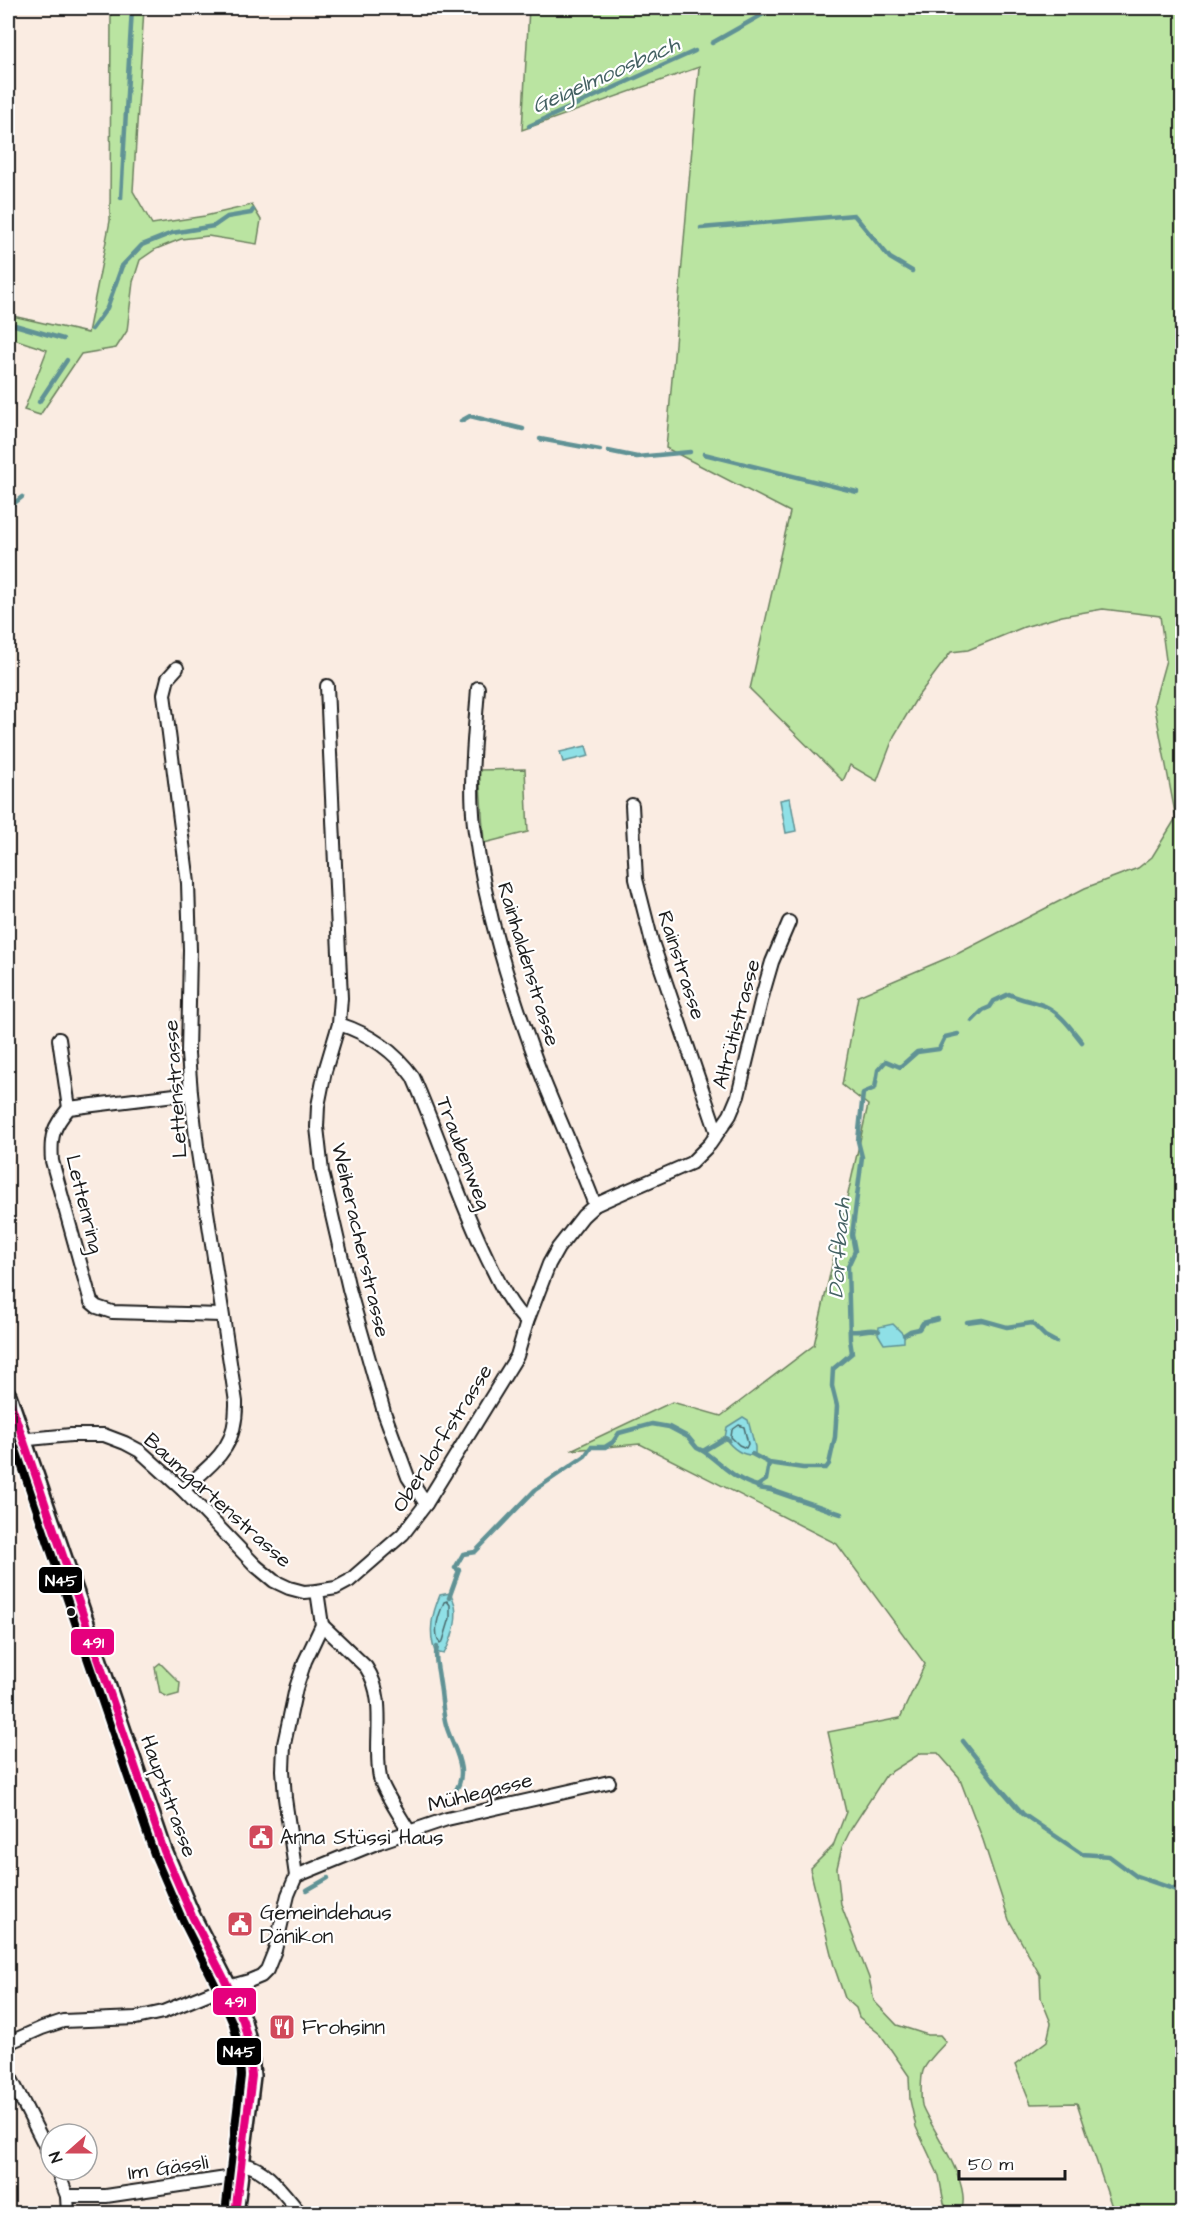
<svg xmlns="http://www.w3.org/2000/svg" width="1190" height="2221" font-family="'Architects Daughter',sans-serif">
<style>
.green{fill:#bae4a1;stroke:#6b805e;stroke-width:1.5}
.water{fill:#8fe0e6;stroke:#619295;stroke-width:1.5}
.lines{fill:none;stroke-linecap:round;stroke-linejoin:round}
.shore{stroke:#4a6a6d;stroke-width:1.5}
.stream{stroke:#619295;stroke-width:4.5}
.minor-casing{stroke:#1c1c1c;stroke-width:16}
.tertiary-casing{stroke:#1c1c1c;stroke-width:20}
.minor{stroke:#fff;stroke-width:12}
.tertiary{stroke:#fff;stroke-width:15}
.bus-1-casing{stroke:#fff;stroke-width:12}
.bus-2-casing{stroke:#fff;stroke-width:12}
.bus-1{stroke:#e5007d;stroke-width:8}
.bus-2{stroke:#000;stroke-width:8}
.bus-dot{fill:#1c1c1c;stroke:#fff;stroke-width:2}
.labels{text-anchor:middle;stroke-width:4.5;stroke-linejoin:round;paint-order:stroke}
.street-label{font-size:21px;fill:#1c1c1c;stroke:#fff}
.poi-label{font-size:21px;fill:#1c1c1c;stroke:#fff;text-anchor:start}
.water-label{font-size:22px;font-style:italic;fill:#446163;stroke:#fff}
.line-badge{stroke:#fff;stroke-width:2}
.badge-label{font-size:16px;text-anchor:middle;font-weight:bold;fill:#fff}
</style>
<rect width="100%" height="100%" fill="#faece2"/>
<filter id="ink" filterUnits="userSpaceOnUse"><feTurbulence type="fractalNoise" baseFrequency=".0167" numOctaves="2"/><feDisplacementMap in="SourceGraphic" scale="12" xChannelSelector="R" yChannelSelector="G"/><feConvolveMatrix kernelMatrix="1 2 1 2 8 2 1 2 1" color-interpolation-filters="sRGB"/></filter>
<g filter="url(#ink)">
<g class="green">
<path d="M 111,8 L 144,8 L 133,191 L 152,224 L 205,216 L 252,205 L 261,220 L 257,244 L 208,236 L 181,239 L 156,249 L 140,260 L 133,282 L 127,331 L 116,348 L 81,354 L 40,415 L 24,410 L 47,350 L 8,337 L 8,315 L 88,333 L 110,221 Z"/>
<path d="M 529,8 L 1182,8 L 1182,2213 L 1114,2213 L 1077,2103 L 1031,2104 L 1015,2065 L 1047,2041 L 1051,2023 L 1041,1998 L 1040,1975 L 1009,1920 L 983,1840 L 959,1777 L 938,1753 L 921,1753 L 886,1775 L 851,1829 L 842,1847 L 837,1868 L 841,1905 L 869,1978 L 874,2001 L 897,2025 L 928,2035 L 940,2035 L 946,2042 C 939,2050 926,2062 923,2071 C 921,2077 920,2103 923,2108 C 933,2131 975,2188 960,2213 L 949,2212 L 944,2203 L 939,2176 L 916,2127 L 910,2100 L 909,2076 L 881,2035 L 859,2017 L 856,2008 L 845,1998 L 834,1966 L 810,1869 L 833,1846 L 846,1812 L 828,1732 L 900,1718 L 925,1664 L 837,1544 L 640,1444 L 571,1450 L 672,1402 L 721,1416 L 814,1345 L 868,1105 L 842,1085 L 858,996 L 959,953 L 1085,888 L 1138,868 L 1152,857 L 1176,818 L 1154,703 L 1166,660 L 1160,616 L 1103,609 L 1062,616 L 1024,627 L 968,650 L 951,652 L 918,696 L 894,736 L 877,781 L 850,765 L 843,781 L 750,689 L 790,512 L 666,448 L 699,67 L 522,130 Z"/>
<path d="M 525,769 L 528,832 L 484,843 L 479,770 Z"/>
<path d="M 160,1663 L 180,1683 L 179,1694 L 168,1697 L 160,1693 L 155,1667 Z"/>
</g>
<g class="water">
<path d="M 586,746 L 589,756 L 563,762 L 560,752 Z"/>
<path d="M 790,798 L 796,831 L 786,833 L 780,800 Z"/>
<path d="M 893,1324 L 904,1335 L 904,1342 L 884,1344 L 878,1334 L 879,1327 Z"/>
<path d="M 743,1417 L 748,1420 L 755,1447 L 755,1455 C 742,1456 732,1448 725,1438 L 727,1427 Z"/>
<path d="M 450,1593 C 462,1612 454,1635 444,1654 L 435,1652 C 428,1631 432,1614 440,1595 Z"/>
</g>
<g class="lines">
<g class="shore">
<path d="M 739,1425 L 744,1427 L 748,1444 L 746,1448 L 739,1445 L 731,1437 L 732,1430 Z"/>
<path d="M 447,1601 L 450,1605 L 450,1618 L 443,1641 L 440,1643 C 432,1632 439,1614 444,1602 Z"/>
</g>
<g class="stream">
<path d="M 712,43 L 774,8"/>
<path d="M 529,126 L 695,51"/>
<path d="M 121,198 L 132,8"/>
<path d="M 701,228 L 854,215 L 890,258 L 912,271"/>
<path d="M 8,323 L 63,339"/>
<path d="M 92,329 L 107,308 L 122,266 L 142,245 L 172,233 L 214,226 L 227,217 L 251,213 L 253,210"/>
<path d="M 39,402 L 67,360"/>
<path d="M 461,421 L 470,416 L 523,429"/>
<path d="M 540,439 L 600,450"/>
<path d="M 608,451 L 637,457 L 690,452"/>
<path d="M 704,454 L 857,492"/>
<path d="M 8,532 L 12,505 L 22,497"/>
<path d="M 972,1021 L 983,1010 L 990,1007 L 994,1001 L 1009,994 C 1021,1000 1033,1001 1045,1006 C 1061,1013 1072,1030 1082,1042"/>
<path d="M 967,1322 L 982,1320 L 1007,1327 L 1032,1323 L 1045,1336 L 1056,1342"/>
<path d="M 851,1331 C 861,1333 869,1327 879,1331"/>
<path d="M 904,1335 L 910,1331 L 919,1329 L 923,1323 L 938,1319"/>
<path d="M 703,1451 C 720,1463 735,1480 757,1486 L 766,1480 L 769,1463"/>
<path d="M 752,1454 L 769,1463 L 803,1468 L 826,1468 L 829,1464 L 835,1437 L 837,1406 L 832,1386 L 833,1369 L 852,1353 L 850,1340 L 848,1266 L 855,1251 L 852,1235 L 862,1157 L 858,1141 L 863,1093 L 875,1088 L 878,1070 L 886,1061 L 900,1067 L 917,1052 L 939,1049 L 945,1037 L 958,1034"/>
<path d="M 757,1486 L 758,1488 L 771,1490 L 841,1514"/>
<path d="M 449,1598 L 459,1570 L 455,1568 L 463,1554 L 475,1552 L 535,1490 L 585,1456 L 591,1447 L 605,1447 L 613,1442 L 619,1433 L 652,1424 L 669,1427 L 688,1437 L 697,1448 L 703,1451 L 725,1438 L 729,1440"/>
<path d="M 437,1647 C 434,1659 438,1667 439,1678 C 442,1694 442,1710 446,1725 C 452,1747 472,1772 453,1794"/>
<path d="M 963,1741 L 995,1782 L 1023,1814 L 1082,1854 L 1109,1856 L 1136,1876 L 1182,1892"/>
<path d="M 307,1890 L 328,1878"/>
</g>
<g class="minor-casing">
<g id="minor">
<path d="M 177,668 L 168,678 L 164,694 L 188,883 L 190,950 L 188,1054 L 191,1093 L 197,1146 L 236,1402 C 237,1449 214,1461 183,1490"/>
<path d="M 327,686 L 341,998 L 339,1024 L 325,1071 L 318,1106 L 317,1127 L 322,1172 L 349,1289 L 384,1412 L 408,1477 L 426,1504"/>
<path d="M 478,688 C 475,733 469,780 474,825 C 485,912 512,997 543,1079 C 560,1121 579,1163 595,1205"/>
<path d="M 632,805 L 636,879 L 652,942 L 717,1133"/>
<path d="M 339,1024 C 370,1034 394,1050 413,1077 C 440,1138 458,1199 488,1260 C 499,1282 509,1305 527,1322"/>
<path d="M 59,1039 L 69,1108"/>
<path d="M 191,1093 L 69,1108 C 53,1127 50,1136 52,1161 L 91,1302 L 97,1307 L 112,1312 L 222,1315"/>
<path d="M 8,1441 L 71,1435 L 104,1435 L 125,1443 L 140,1451 L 183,1490 L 256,1566 L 274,1581 L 289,1588 L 304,1592 L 317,1591"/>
<path d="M 322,1625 L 366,1667 C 388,1700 373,1741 380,1778 C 382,1789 402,1819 409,1831"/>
<path d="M 296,1876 L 379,1842 L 447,1819 L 609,1782"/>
<path d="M 8,2043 L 42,2028 L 63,2021 L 136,2018 L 163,2012 L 217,1990 L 249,1981 L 261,1976 L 267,1970 L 275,1950 L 288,1895 L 296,1876 L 285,1798 L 283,1770 L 284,1744 L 296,1688 L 305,1661 L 322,1625 L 317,1591 L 336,1588 L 349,1581 L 403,1534 L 426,1504 L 517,1356 L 527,1322 L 549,1264 L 558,1248 L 583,1216 L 595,1205 L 615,1196 L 691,1163 L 710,1144 L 730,1115 L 738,1096 L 763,993 L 772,962 L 789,922"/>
<path d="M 8,2073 L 51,2157"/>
<path d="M 242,2164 C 267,2167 285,2196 301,2214"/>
<path d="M 57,2170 L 67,2196 L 68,2214"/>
<path d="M 67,2196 L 106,2196 L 240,2176"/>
</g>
</g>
<g class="tertiary-casing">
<path id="tertiary" d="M 8,1395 L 164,1851 L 192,1916 L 228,1986 L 243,2021 L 249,2045 L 252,2076 L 235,2214"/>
</g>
<use href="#minor" class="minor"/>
<use href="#tertiary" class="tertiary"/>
<g class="bus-1-casing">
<path id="bus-1" d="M 8,1395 L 164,1851 L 192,1916 L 228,1986 L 243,2021 L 249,2045 L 252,2076 L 235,2214"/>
</g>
<g class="bus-2-casing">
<path id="bus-2" d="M 8,1426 L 154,1854 L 183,1921 L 218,1990 L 233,2024 L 239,2047 L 241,2076 L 225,2213"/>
</g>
<use href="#bus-1" class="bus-1"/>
<use href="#bus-2" class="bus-2"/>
</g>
</g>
<defs>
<g id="civic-square" transform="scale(1.35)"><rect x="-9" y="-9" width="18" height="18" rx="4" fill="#d1495b" stroke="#fff"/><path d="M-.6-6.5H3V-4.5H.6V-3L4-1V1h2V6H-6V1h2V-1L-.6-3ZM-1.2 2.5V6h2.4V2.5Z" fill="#fff"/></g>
<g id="restaurant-square" transform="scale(1.35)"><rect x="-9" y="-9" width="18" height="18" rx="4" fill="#d1495b" stroke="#fff"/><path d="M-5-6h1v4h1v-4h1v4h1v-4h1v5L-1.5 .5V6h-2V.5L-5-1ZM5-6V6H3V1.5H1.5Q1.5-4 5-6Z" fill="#fff"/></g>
</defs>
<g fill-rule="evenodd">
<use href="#civic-square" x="261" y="1837"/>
<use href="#civic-square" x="240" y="1924"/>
<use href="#restaurant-square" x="282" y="2027"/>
</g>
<circle class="bus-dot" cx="71" cy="1612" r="5"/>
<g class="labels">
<g class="street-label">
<text transform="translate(529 964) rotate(73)" y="7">Rainhaldenstrasse</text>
<text transform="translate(682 965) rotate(72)" y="7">Rainstrasse</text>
<text transform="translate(736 1024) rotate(-75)" y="7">Altrütistrasse</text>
<text transform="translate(175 1089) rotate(-94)" y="7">Lettenstrasse</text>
<text transform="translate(464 1153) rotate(69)" y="7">Traubenweg</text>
<text transform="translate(85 1204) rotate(76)" y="7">Lettenring</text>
<text transform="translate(361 1240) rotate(77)" y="7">Weiheracherstrasse</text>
<text transform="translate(442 1438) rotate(-58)" y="7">Oberdorfstrasse</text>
<text transform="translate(218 1500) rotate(42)" y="7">Baumgartenstrasse</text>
<text transform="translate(480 1792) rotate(-14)" y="7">Mühlegasse</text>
<text transform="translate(169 1796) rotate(70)" y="7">Hauptstrasse</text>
<text transform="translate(168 2167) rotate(-8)" y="7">Im Gässli</text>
</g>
<g class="poi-label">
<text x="280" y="1844">Anna Stüssi Haus</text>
<text x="260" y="1919">Gemeindehaus<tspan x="260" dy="24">Dänikon</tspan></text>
<text x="302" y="2034">Frohsinn</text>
</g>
<g class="water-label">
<text transform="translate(605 74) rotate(-24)" y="8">Geigelmoosbach</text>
<text transform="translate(838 1248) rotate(-86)" y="8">Dorfbach</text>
</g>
</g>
<g class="line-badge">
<rect x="38" y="1566" width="45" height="28" rx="6" fill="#000"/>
<rect x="70" y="1628" width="45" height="28" rx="6" fill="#e5007d"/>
<rect x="212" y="1987" width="45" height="29" rx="6" fill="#e5007d"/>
<rect x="216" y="2037" width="46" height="29" rx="6" fill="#000"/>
</g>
<g class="badge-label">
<text x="61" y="1586">N45</text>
<text x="93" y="1648">491</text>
<text x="235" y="2007">491</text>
<text x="239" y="2057">N45</text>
</g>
<rect width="1190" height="2221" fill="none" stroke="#fff" stroke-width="30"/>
<rect x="15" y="15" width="1160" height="2191" fill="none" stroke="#1c1c1c" stroke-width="2" filter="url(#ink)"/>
<g transform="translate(69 2152) rotate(249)"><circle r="28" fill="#ffffff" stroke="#a4a4a4" stroke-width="1.5"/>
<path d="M0-4.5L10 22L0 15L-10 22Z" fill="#d1495b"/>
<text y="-9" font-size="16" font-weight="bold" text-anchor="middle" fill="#1c1c1c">N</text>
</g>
<path d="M959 2170v9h106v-9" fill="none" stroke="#1c1c1c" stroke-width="3"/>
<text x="968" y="2170" font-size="18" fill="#1c1c1c" stroke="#ffffff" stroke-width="4.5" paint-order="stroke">50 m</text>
</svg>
